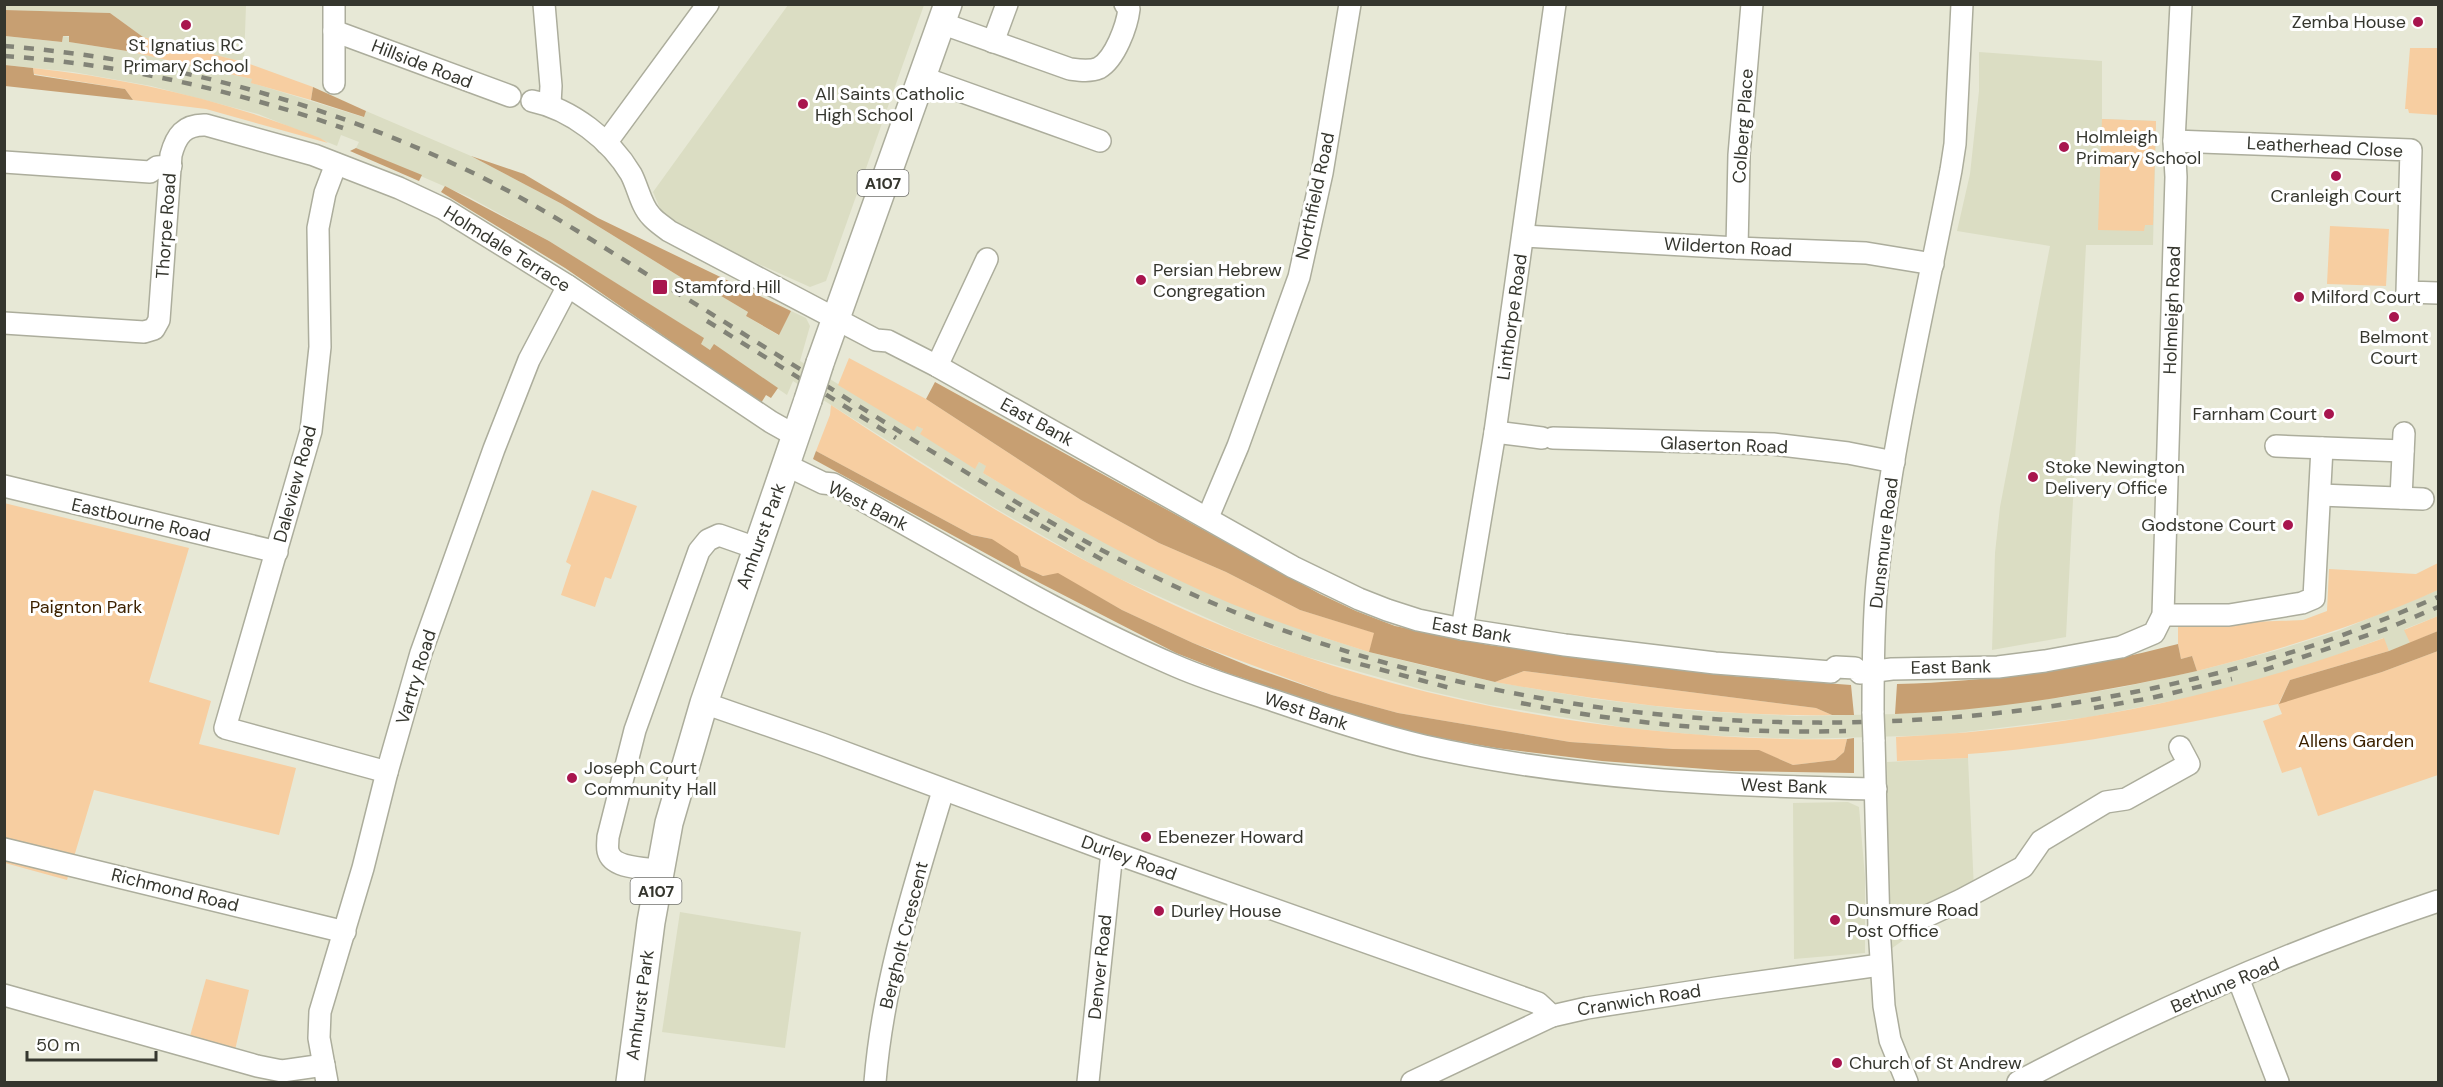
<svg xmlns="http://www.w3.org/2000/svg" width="2443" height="1087" font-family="'DM Sans',sans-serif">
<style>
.built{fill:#dbddc3}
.green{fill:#f7cea1}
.forest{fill:#c79f72}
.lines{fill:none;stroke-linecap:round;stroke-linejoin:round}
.minor-casing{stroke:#acad9c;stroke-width:24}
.major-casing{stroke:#acad9c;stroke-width:30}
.minor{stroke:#fff;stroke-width:21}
.major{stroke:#fff;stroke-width:27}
.rail{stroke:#828377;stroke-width:4.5;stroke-dasharray:10 10;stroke-linecap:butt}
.minor-bridge-casing{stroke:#acad9c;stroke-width:24;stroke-linecap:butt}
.major-bridge-casing{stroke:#acad9c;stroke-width:30;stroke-linecap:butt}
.minor-bridge{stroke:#fff;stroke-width:21}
.major-bridge{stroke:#fff;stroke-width:27}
.poi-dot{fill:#a8154e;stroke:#fff;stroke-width:2}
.labels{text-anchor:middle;stroke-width:6;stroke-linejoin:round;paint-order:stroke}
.shield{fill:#fff;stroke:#72726d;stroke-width:1.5}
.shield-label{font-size:16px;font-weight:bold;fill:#35362e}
.poi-label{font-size:18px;fill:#35362e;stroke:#fff;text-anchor:start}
.street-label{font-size:18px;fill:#35362e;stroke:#fff}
.park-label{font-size:18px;fill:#3d2200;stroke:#fff}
</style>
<rect width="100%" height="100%" fill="#e7e8d6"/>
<g class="built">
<path d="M 5,4 L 246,5 L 244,62 L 143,37 L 110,13 L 5,10 Z"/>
<path d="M 788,5 L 924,5 L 826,281 L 810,287 L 678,228 L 662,213 L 653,192 Z"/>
<path d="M 4,36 L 62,42 L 63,36 L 69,37 L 69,42 L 127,51 L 252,79 L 252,83 L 363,117 L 366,111 L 471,156 L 562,204 L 708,294 L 711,290 L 748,312 L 746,316 L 778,335 L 791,311 L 806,318 L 810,326 L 800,361 L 914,430 L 917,425 L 923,429 L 921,434 L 975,468 L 979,462 L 987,466 L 983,473 L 1057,517 L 1217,597 L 1316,635 L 1369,652 L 1430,667 L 1495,682 L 1596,699 L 1698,711 L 1797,716 L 1899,714 L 1949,710 L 2057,698 L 2123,687 L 2197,671 L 2274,651 L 2338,631 L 2438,590 L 2438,616 L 2405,629 L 2410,643 L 2389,651 L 2383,638 L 2318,662 L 2217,692 L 2090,717 L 1941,735 L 1801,739 L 1700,735 L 1627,728 L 1561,717 L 1490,705 L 1424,690 L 1300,655 L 1236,631 L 1107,573 L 993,507 L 793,381 L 787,395 L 714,345 L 710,350 L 700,344 L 703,338 L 549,241 L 469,197 L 356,148 L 359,142 L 341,135 L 337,146 L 258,114 L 151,86 L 73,72 L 5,65 Z"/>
<path d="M 1979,52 L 2102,61 L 2102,119 L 2156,121 L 2153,245 L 2086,245 L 2066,637 L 1992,650 L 1995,553 L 2000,507 L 2050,246 L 1957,231 L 1970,174 L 1979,91 Z"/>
<path d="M 1968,758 L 1974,890 L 1888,951 L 1887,762 Z"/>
<path d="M 1848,802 L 1859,807 L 1865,877 L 1865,953 L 1794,959 L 1793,803 Z"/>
<path d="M 680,912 L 801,932 L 785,1048 L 662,1032 Z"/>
</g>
<g class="green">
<path d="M 143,37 L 244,62 L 313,87 L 311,100 L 251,83 L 252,79 L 127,51 Z"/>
<path d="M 2410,48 L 2438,48 L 2438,115 L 2409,113 L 2408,109 L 2405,109 Z"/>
<path d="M 33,68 C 132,79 228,101 320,138 L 328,143 L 206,109 L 133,100 L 125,89 L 34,74 Z"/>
<path d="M 2102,119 L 2156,121 L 2153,225 L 2145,225 L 2144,231 L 2098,230 Z"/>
<path d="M 2330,226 L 2389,229 L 2386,286 L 2327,284 Z"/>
<path d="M 849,358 L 926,399 L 1081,500 L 1159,543 L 1226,572 L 1300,610 L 1375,633 L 1369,652 C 1317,636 1267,619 1218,598 C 1137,563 1058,519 983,473 L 986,466 L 979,462 L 975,469 L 920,434 L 923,429 L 917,426 L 914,431 L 838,385 Z"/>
<path d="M 831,405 C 941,478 1056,551 1176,606 C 1379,699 1625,743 1847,739 L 1844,752 L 1835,760 L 1793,765 L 1758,750 L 1673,749 L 1570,742 L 1398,713 L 1332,695 L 1193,643 L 1122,610 L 1058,574 L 1043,576 L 1021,566 L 992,539 L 972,535 L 816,451 L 830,415 Z"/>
<path d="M 592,490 L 637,506 L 611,579 L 605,577 L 595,607 L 561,595 L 571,565 L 566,562 Z"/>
<path d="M 4,503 L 189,548 L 149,682 L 211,701 L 199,744 L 296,768 L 279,835 L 94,790 L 67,880 L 5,863 Z"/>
<path d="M 2438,563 L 2438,590 C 2360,625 2280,650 2197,671 L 2192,656 L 2181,659 L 2178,644 L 2178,625 L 2303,620 L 2327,611 L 2329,569 L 2416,574 Z"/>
<path d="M 2438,616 L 2438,631 L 2410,643 L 2404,630 Z"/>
<path d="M 2384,638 L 2389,651 L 2290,680 L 2279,703 L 2382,672 L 2438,651 L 2438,775 L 2318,816 L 2301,767 L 2282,773 L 2263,721 L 2282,714 L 2278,704 C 2175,726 2073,746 1968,754 L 1968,758 L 1897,761 L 1896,737 C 2067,729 2223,697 2384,638 Z"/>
<path d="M 1524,671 L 1816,708 L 1832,715 C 1718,717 1607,702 1495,682 Z"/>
<path d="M 206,979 L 249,990 L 235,1050 L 190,1036 Z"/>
</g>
<g class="forest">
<path d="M 5,10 L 110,13 L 143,37 L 127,51 L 69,42 L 69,36 L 63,36 L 62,42 L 5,36 Z"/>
<path d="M 5,65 L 33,68 L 34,75 L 125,89 L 133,100 L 5,86 Z"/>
<path d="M 313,87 L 366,111 L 364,117 L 311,100 Z"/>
<path d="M 356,148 L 422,175 L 419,181 L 350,151 Z"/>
<path d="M 471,156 L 524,174 L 598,218 L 791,311 L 779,335 L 746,316 L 748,312 L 711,290 L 708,294 L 562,204 Z"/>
<path d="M 445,186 L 549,241 L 704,338 L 701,344 L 710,350 L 714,344 L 778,388 L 771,398 L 766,395 L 761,403 L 565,268 L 441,192 Z"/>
<path d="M 935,382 L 1320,594 L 1356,611 L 1395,626 L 1489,645 L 1733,676 L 1851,685 L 1854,715 L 1832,715 L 1816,708 L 1524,671 L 1495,682 L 1369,652 L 1374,633 L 1300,610 L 1226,572 L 1159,543 L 1081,500 L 926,399 Z"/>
<path d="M 816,451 L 972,535 L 992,539 L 1018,556 L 1021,566 L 1043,576 L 1058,573 L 1122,610 L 1193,643 L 1251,667 L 1332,695 L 1398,713 L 1570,742 L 1673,749 L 1759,750 L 1793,765 L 1835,760 L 1844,752 L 1847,739 L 1854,738 L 1854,773 L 1731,771 L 1602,761 L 1496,748 L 1440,738 L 1391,727 L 1227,673 L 1176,653 L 1040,583 L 813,459 Z"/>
<path d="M 2438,631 L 2438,651 L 2382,672 L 2279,704 L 2290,680 L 2389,651 Z"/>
<path d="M 2178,644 L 2181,659 L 2192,656 L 2197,671 C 2098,693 1997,710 1895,714 L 1897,684 C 1992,682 2085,668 2178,644 Z"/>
</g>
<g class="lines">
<g class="minor-casing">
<g id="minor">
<path d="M 544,4 L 551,86 L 550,104"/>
<path d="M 941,23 L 1070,69 C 1078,70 1090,72 1099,68 C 1115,59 1127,26 1129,9 L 1125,4"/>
<path d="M 334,31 L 510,96"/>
<path d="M 993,42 L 1007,4"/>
<path d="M 921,77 L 1100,141"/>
<path d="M 334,83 L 334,4"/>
<path d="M 532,101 C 571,109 611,140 631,174 C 638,187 641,206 651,216 C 656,222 663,226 669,231 L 857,330 L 876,340 L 888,341 L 937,366 L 1293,567 L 1359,599 L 1387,610 L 1418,620 L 1462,629 L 1565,645 L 1715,663 L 1831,672 L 1836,667 L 1855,668 L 1860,673 L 1892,669 L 1998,667 L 2045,661 L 2121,647 L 2154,633 L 2163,615 L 2176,177 L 2174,141 L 2181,4"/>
<path d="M 2174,141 L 2411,150 L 2407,292 L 2438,293"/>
<path d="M 606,143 L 708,4"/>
<path d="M 4,162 L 150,172 L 157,167 L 171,166"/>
<path d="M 336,164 L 325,193 L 318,228 L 320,347 L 311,431 L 225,728 L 387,772"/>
<path d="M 1523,236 L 1737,248 L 1866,253 L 1933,264"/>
<path d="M 1737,248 L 1739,155 L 1752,4"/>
<path d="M 4,323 L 144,332 L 154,329 L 159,320 L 171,155 C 176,136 184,124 206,125 L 314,155 L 399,188 L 444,209 L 568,286 L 771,422 L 796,436"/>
<path d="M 937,366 L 987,259"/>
<path d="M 1495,432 L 1542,438"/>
<path d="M 1553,438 L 1773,444 L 1848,453 L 1894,462"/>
<path d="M 2276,446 L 2403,451"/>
<path d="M 786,465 L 823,483 L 833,484 C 947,546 1057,615 1176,666 C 1208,680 1242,690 1275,701 C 1325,718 1373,734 1424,746 C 1571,779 1726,786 1876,789"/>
<path d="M 4,486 L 277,552"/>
<path d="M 2320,495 L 2423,499"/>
<path d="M 2401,498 L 2404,433"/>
<path d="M 1208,517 L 1238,446 L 1299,277 L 1322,173 L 1350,4"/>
<path d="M 2163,615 L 2229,615 L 2302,603 L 2314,598 L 2322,448"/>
<path d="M 1462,629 L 1495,432 L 1555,4"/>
<path d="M 704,703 L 822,744 L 1112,852 L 1538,1003 L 1552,1016"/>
<path d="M 1873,713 C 1873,670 1873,625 1877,582 C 1891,443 1925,307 1951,170 L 1955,144 L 1962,4"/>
<path d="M 1874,740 L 1879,927 L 1884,1006 L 1890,1040 L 1907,1082"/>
<path d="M 4,849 L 345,932"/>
<path d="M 659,870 C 644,868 612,869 608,851 C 607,847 608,841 608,837 L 635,730 L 699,551 L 708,540 L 719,535 L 756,548"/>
<path d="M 1879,927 L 1927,916 L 1961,900 L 2023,867 L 2041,841 L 2106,802 L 2126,799 L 2189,764 L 2180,747"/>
<path d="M 2238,978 L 2278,1082"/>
<path d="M 4,995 L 257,1066 L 282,1071 L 324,1065"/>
<path d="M 327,1082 L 319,1038 L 320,1012 L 363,868 L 387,772 L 421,653 L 494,449 L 529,360 L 568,286"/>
<path d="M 875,1082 C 883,982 914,887 943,791"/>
<path d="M 1088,1082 L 1112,852"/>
<path d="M 1412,1082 L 1552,1016 L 1587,1008 L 1716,988 L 1880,965"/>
<path d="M 2018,1082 C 2152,1011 2294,949 2438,901"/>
</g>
</g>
<g class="major-casing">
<g id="major">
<path d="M 820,363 L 948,4"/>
<path d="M 630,1082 L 651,922 L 669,823 L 704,703 L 808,400"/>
</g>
</g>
<use href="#minor" class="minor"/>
<use href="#major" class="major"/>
<g class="rail">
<path d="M 4,46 C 166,59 323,102 469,171 C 536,203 598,244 661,283 C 788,360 912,442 1040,516 C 1101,551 1163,583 1227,609 C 1558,742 1937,759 2279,656 C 2334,640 2386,619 2438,597"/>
<path d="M 4,56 C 120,64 233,90 343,128"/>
<path d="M 707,321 L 896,438"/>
<path d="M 1006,506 L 1108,563"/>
<path d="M 1341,659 L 1454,689"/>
<path d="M 2264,670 L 2386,629 L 2438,607"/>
<path d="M 1521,703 C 1628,724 1737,734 1846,731"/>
<path d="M 2094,708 L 2151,698 L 2232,679"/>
</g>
<g class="minor-bridge-casing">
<path id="minor-bridge" d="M 1873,713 L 1874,740"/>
</g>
<g class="major-bridge-casing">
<path id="major-bridge" d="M 808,400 L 820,363"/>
</g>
<use href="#minor-bridge" class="minor-bridge"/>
<use href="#major-bridge" class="major-bridge"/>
</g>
<g class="poi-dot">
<circle cx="2418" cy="22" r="6"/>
<circle cx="186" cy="25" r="6"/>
<circle cx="803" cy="104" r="6"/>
<circle cx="2064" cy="147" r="6"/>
<circle cx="2336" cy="176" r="6"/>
<circle cx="1141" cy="280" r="6"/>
<rect x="652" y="279" width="16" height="16" rx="3"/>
<circle cx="2299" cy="297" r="6"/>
<circle cx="2394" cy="317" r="6"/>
<circle cx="2329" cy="414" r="6"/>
<circle cx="2033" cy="477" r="6"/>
<circle cx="2288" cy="525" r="6"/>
<circle cx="572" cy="778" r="6"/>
<circle cx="1146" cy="837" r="6"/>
<circle cx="1159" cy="911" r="6"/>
<circle cx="1835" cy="920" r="6"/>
<circle cx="1837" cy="1063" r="6"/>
</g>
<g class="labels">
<g class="shield">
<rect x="857.5" y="170" width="51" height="26" rx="4.5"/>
<rect x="630.5" y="878" width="51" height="26" rx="4.5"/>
</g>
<g class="shield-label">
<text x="883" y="189">A107</text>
<text x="656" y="897">A107</text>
</g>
<g class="poi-label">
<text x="2406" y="28" text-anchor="end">Zemba House</text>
<text x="186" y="51" text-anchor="middle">St Ignatius RC<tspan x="186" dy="21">Primary School</tspan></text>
<text x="815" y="100">All Saints Catholic<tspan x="815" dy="21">High School</tspan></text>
<text x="2076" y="143">Holmleigh<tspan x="2076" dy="21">Primary School</tspan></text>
<text x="2336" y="202" text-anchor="middle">Cranleigh Court</text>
<text x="1153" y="276">Persian Hebrew<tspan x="1153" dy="21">Congregation</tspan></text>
<text x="674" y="293">Stamford Hill</text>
<text x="2311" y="303">Milford Court</text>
<text x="2394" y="343" text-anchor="middle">Belmont<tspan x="2394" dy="21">Court</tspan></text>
<text x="2317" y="420" text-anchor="end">Farnham Court</text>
<text x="2045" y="473">Stoke Newington<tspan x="2045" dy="21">Delivery Office</tspan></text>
<text x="2276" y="531" text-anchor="end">Godstone Court</text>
<text x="584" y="774">Joseph Court<tspan x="584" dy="21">Community Hall</tspan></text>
<text x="1158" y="843">Ebenezer Howard</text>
<text x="1847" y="916">Dunsmure Road<tspan x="1847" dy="21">Post Office</tspan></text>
<text x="1171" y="917">Durley House</text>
<text x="1849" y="1069">Church of St Andrew</text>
</g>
<g class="street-label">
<text transform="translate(422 64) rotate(21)" y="6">Hillside Road</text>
<text transform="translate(1743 126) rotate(-86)" y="6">Colberg Place</text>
<text transform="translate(2325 147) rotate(3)" y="6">Leatherhead Close</text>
<text transform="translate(1315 196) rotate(-78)" y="6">Northfield Road</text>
<text transform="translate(166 226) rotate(-86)" y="6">Thorpe Road</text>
<text transform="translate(1728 247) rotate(3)" y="6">Wilderton Road</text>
<text transform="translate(507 249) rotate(32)" y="6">Holmdale Terrace</text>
<text transform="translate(2172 310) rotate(-88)" y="6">Holmleigh Road</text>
<text transform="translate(1512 317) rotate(-82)" y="6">Linthorpe Road</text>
<text transform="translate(1037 422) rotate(29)" y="6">East Bank</text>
<text transform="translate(1724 445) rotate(2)" y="6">Glaserton Road</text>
<text transform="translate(295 484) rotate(-75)" y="6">Daleview Road</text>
<text transform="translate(868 506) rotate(27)" y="6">West Bank</text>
<text transform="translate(141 520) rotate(13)" y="6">Eastbourne Road</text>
<text transform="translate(761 536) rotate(-70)" y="6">Amhurst Park</text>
<text transform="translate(1884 543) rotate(-83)" y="6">Dunsmure Road</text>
<text transform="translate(1472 630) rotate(10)" y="6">East Bank</text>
<text transform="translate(1951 667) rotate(-1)" y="6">East Bank</text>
<text transform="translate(416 677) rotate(-73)" y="6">Vartry Road</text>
<text transform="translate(1306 711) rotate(18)" y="6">West Bank</text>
<text transform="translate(1784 786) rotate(2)" y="6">West Bank</text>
<text transform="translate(1129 858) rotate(20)" y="6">Durley Road</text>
<text transform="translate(175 890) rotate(14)" y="6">Richmond Road</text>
<text transform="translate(904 935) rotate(-76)" y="6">Bergholt Crescent</text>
<text transform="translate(1100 967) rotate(-84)" y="6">Denver Road</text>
<text transform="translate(2225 985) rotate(-23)" y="6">Bethune Road</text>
<text transform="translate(1639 1000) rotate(-9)" y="6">Cranwich Road</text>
<text transform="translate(640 1005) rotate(-82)" y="6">Amhurst Park</text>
</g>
<g class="park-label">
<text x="86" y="613">Paignton Park</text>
<text x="2356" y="747">Allens Garden</text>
</g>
</g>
<rect width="2443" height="1087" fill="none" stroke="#35362e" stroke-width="12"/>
<path d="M27 1051v9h129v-9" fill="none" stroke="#35362e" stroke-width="3"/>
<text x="36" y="1051" font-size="18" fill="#35362e" stroke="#ffffff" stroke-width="4.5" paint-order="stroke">50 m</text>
</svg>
